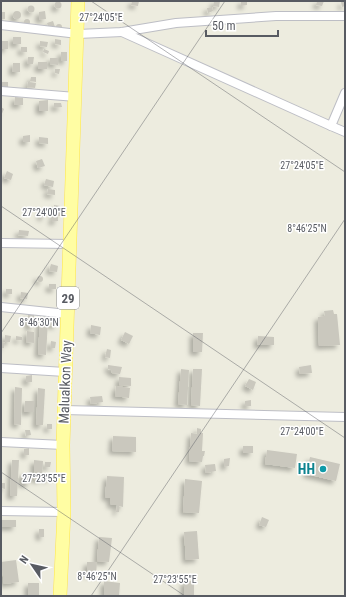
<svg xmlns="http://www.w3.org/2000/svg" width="346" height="597" font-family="'Roboto Condensed',sans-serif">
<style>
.building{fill:#cac8be;filter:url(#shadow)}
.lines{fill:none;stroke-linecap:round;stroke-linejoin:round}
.minor-casing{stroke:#bdbec5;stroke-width:10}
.primary-casing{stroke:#ffe647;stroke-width:14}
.minor{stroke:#fff;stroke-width:8}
.primary{stroke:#fffda3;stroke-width:13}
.ticks{fill:none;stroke:#585b62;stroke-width:1;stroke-opacity:0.45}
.culture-dot{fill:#0f9aa8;stroke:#fff;stroke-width:1.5}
.labels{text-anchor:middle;stroke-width:3;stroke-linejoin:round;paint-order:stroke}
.shield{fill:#fff;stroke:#8a8c91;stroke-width:1}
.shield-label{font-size:13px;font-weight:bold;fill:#585b62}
.street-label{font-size:14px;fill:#585b62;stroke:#fff}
.culture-label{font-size:14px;font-weight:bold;fill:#0d838f;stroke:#fff;text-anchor:end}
.ticks-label{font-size:10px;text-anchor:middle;fill:#585b62;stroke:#fff;stroke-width:3;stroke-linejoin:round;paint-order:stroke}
</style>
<defs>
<filter id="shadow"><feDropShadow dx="-3.5" dy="3.5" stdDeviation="2" flood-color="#0004"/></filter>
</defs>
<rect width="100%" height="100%" fill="#edecdf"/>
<g class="building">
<path d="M 132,1 L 139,1 L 138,6 L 131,5 Z"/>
<path d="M 214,1 L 220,1 L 219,7 L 213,6 Z"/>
<path d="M 241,1 L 247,1 L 247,5 L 241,6 Z"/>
<path d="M 317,1 L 324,1 L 322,6 L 316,5 Z"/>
<circle cx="58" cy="5" r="3.5"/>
<path d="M 341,2 L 345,2 L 345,6 L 342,7 Z"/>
<circle cx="31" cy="9" r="3.5"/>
<path d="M 212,7 L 213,11 L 208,13 L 207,8 Z"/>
<circle cx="17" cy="15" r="4"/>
<path d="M 45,11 L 46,19 L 39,20 L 39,12 Z"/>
<rect x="1" y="12" width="4" height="7"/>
<circle cx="27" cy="22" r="3"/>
<path d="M 53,21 L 55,27 L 49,29 L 47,23 Z"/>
<circle cx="59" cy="27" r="3"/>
<rect x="13" y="37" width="8" height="7"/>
<path d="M 55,39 L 61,40 L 61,45 L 55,44 Z"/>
<rect x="1" y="41" width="7" height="8"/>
<path d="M 40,41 L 48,42 L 47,47 L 40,46 Z"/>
<rect x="21" y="47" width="6" height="5"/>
<path d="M 44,49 L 49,51 L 48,54 L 43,52 Z"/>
<rect x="61" y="52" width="6" height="9"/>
<path d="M 28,57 L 34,57 L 33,64 L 27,64 Z"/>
<path d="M 50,58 L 58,58 L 58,65 L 50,64 Z"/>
<rect x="38" y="62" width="9" height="7"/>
<path d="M 13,63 L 20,63 L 20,72 L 12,72 Z"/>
<path d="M 55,69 L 60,69 L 59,74 L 55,73 Z"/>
<path d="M 31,77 L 36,77 L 36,82 L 30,81 Z"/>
<rect x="1" y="82" width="7" height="7"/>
<path d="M 28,82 L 36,83 L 35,88 L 27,87 Z"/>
<path d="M 15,97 L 23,98 L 23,105 L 14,105 Z"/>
<path d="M 48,100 L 48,111 L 39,111 L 39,101 Z"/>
<path d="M 54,103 L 61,103 L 62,107 L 54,108 Z"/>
<path d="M 1,107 L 4,109 L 1,116 Z"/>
<path d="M 30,135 L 30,142 L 23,142 L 23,136 Z"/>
<path d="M 39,137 L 48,138 L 48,144 L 39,143 Z"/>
<path d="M 42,159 L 45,166 L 38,168 L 36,161 Z"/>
<path d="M 7,171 L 13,174 L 11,180 L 4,178 Z"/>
<path d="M 46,179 L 54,181 L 53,187 L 44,185 Z"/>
<path d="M 48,189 L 55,190 L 55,195 L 47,194 Z"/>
<path d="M 54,205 L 60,206 L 60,209 L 54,209 Z"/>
<path d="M 42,210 L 46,212 L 44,218 L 40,216 Z"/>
<path d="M 53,211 L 60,212 L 60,216 L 53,215 Z"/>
<path d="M 52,217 L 58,217 L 58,221 L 52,222 Z"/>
<path d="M 19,230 L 29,231 L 28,236 L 18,235 Z"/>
<path d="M 51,264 L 58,266 L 57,272 L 49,271 Z"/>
<circle cx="40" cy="279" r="3"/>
<rect x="49" y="284" width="7" height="5"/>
<rect x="6" y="289" width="6" height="5"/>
<path d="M 21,292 L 28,293 L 27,299 L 20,298 Z"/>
<path d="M 333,310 L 334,314 L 337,314 L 340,345 L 319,346 L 318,317 L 325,316 L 324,311 Z"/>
<rect x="28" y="315" width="6" height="12"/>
<path d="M 40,320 L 48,320 L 46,355 L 38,354 Z"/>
<path d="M 51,320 L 57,320 L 57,326 L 50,325 Z"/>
<path d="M 91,325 L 101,327 L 100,335 L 90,333 Z"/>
<path d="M 27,331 L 34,332 L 34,343 L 26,342 Z"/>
<path d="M 125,332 L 133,336 L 129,344 L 121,340 Z"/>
<path d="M 193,333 L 203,333 L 202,352 L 193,352 Z"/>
<path d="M 5,335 L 11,336 L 10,342 L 5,342 Z"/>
<path d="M 16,336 L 22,337 L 22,340 L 16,340 Z"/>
<path d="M 258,336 L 274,337 L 274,345 L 257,345 Z"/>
<path d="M 51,341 L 56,342 L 55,348 L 50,348 Z"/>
<path d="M 2,342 L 5,343 L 4,348 L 1,348 Z"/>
<path d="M 107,349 L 111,350 L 110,358 L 105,357 Z"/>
<path d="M 108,365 L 122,367 L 120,374 L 112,373 L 111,370 L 108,369 Z"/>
<path d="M 311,365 L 312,373 L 300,374 L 299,367 Z"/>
<path d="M 181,369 L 189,370 L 187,405 L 178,404 Z"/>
<path d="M 193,369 L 202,369 L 200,406 L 191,405 Z"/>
<path d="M 32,375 L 32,382 L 26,382 L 26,376 Z"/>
<path d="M 119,377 L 131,378 L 131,386 L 119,385 Z"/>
<path d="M 249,379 L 256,382 L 253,390 L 245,386 Z"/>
<path d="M 116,386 L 130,388 L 129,398 L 115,396 Z"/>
<path d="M 15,387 L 22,388 L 21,425 L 14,424 Z"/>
<path d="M 38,388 L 45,389 L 43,425 L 36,425 Z"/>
<path d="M 102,396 L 103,402 L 91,404 L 90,397 Z"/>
<path d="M 251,400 L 251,406 L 245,406 L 245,401 Z"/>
<path d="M 25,401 L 34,401 L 34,412 L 24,412 Z"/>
<rect x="47" y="424" width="5" height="5"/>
<path d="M 197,428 L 201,429 L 201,433 L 203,433 L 202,451 L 205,451 L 204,456 L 203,456 L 202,462 L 189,461 L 191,433 L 197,434 Z"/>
<path d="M 25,430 L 30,430 L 31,435 L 26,436 Z"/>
<path d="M 113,436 L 136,437 L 136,452 L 112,451 Z"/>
<rect x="243" y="446" width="10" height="7"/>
<path d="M 29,448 L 29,455 L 24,455 L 24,449 Z"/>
<path d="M 267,450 L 297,454 L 295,468 L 265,464 Z"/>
<path d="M 310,457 L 340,464 L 336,481 L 306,474 Z"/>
<path d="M 230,458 L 229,466 L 224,467 L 224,459 Z"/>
<path d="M 12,460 L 19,460 L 17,496 L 10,496 Z"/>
<path d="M 34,460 L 43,461 L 42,480 L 34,479 Z"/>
<path d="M 45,462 L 51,462 L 50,467 L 45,467 Z"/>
<path d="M 215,464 L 216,471 L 206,473 L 205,465 Z"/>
<rect x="22" y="473" width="8" height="11"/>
<rect x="45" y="475" width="5" height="4"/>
<path d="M 107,476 L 124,477 L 123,507 L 119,506 L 119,512 L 116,512 L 117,505 L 111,505 L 110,498 L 105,497 Z"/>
<path d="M 185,479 L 202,481 L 199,513 L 183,512 Z"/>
<path d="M 1,483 L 5,483 L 5,489 L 1,488 Z"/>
<path d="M 262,517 L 269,520 L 266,527 L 259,525 Z"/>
<rect x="2" y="520" width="14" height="7"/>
<rect x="39" y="529" width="5" height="8"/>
<path d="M 197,531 L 199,559 L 186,560 L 184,532 Z"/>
<path d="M 99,537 L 112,538 L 109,562 L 97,561 Z"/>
<path d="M 16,560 L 19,582 L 4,584 L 1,562 Z"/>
<path d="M 87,562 L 97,562 L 96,575 L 87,574 Z"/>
<path d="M 104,581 L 120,583 L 119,596 L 104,596 Z"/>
<rect x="184" y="581" width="10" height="15"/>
<rect x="28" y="583" width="11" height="13"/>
</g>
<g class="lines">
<g class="minor-casing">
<g id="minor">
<path d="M 1,25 L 78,34 L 122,32 L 176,23 L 276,16 L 345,16"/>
<path d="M 122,32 L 331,126"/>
<path d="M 1,91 L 76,97"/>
<path d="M 345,93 L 331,126 L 345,132"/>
<path d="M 1,243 L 69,244"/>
<path d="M 1,307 L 67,314"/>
<path d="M 1,368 L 65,372"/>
<path d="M 64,410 L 345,417"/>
<path d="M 1,442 L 63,445"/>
<path d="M 1,511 L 64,512"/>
</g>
</g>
<g class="primary-casing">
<path id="primary" d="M 60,596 L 64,512 L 63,445 L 78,1"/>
</g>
<use href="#minor" class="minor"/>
<use href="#primary" class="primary"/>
</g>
<path class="ticks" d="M 91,1 L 345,172M 1,206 L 345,438M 1,333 L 225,1M 1,472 L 185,596M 91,596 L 345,219"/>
<circle class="culture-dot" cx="323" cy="469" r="4"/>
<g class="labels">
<rect class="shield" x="57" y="287" width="22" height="22" rx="3"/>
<g class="shield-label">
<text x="68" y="303">29</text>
</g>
<g class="street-label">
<text transform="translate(65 382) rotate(-88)" y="5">Malualkon Way</text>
</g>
<g class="culture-label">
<text x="315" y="474">HH</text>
</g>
</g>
<g class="ticks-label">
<text x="101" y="21">27°24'05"E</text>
<text x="302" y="169">27°24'05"E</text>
<text x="44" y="216">27°24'00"E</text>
<text x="307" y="232">8°46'25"N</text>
<text x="39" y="326">8°46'30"N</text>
<text x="302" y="435">27°24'00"E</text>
<text x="44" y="482">27°23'55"E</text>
<text x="97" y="580">8°46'25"N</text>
<text x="175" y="583">27°23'55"E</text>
</g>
<rect width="346" height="597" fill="none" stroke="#585b62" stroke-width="4"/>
<g transform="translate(32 565) rotate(304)" stroke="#ffffff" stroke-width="3" paint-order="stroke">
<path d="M0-3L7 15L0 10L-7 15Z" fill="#585b62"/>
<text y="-6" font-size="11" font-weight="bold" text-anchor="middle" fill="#585b62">N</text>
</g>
<path d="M206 30v6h72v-6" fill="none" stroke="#585b62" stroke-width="2"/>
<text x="212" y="30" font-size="12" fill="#585b62" stroke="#ffffff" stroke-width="3" paint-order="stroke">50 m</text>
</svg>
